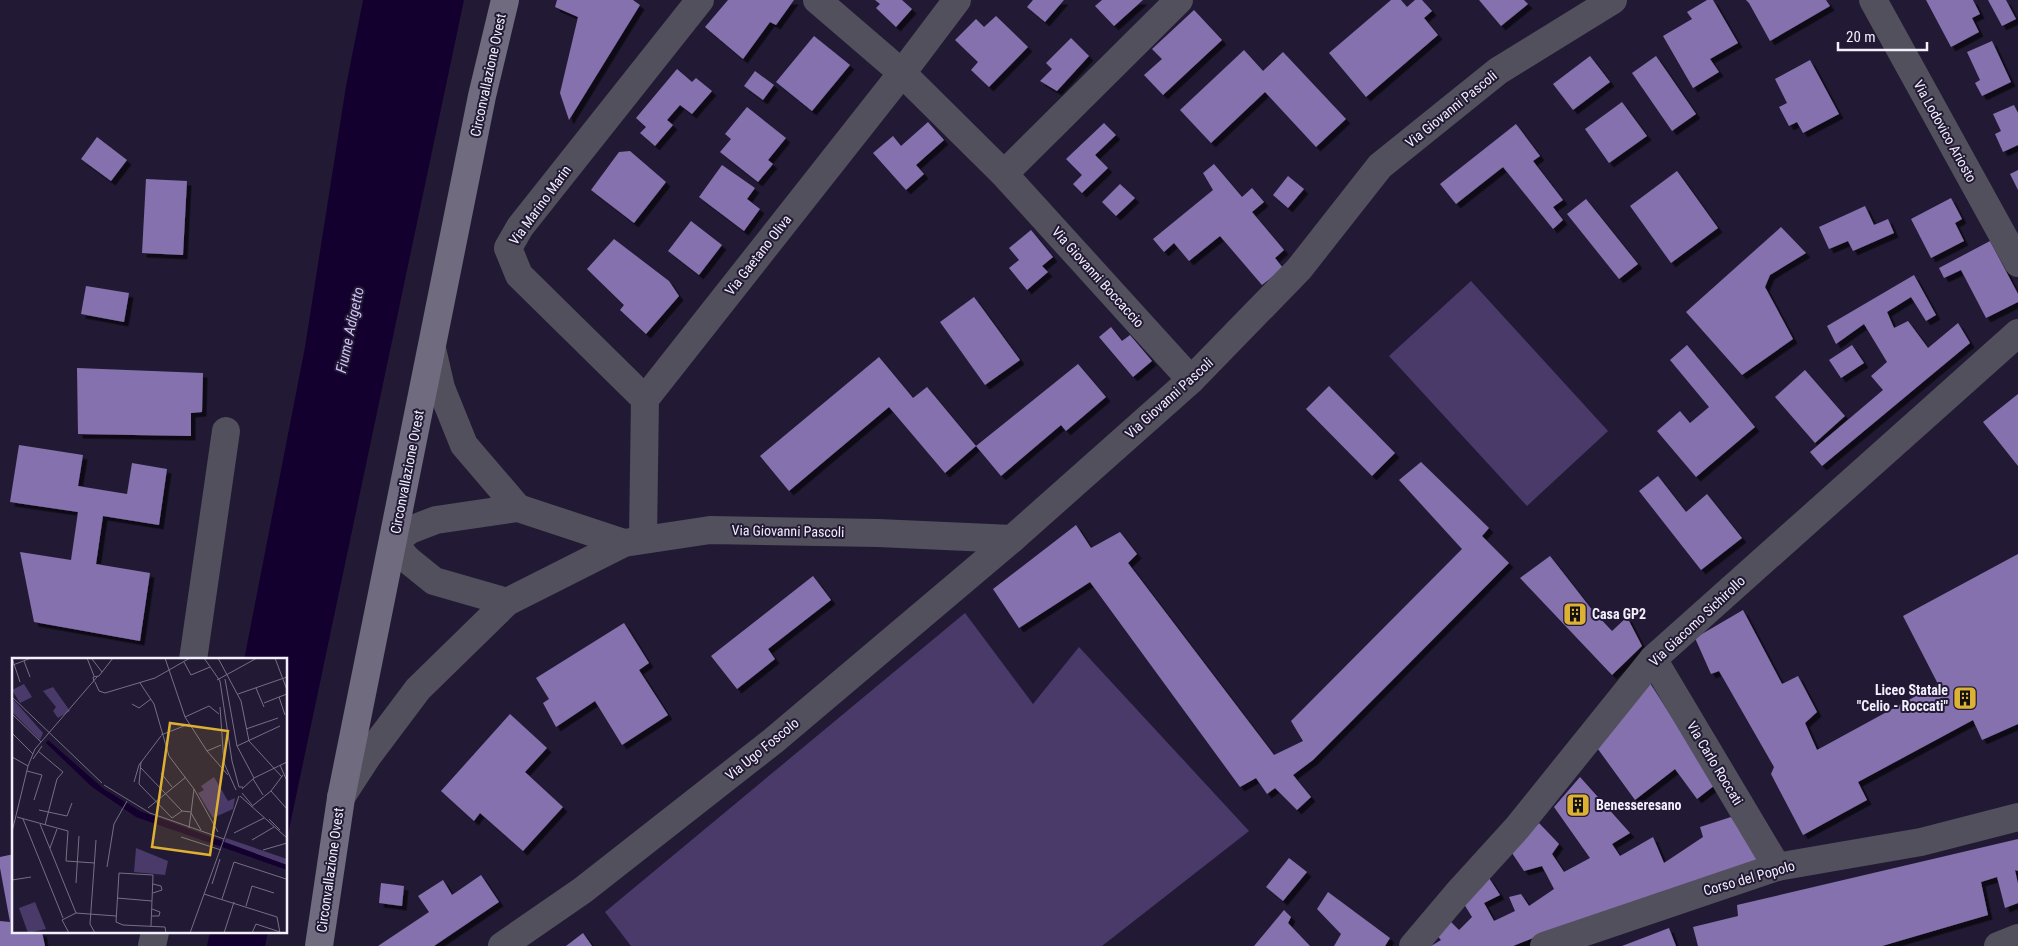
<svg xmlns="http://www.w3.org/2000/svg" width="2018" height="946" font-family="'Roboto Condensed',sans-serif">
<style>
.green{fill:#4a3a6a}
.water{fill:#14002e}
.building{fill:#8471ad;filter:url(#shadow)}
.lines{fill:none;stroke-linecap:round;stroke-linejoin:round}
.street{stroke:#53505d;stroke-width:28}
.secondary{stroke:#716b80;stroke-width:28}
.labels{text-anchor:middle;stroke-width:4;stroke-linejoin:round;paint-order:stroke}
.street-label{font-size:14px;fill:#f3effd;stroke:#221a34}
.poi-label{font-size:14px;font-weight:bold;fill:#f3effd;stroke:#221a34;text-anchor:start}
.water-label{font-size:15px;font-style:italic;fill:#d2c3f7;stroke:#221a34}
.inset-road{fill:none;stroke:#766f84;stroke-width:1}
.view{fill:#ddb133;fill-opacity:0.15;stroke:#ddb133;stroke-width:2.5}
.inset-edge{fill:none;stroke:#f3effd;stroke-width:2.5}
</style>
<defs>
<filter id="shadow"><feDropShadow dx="4.5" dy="4.5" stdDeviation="0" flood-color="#0009"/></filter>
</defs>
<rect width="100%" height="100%" fill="#221a34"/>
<g class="green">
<path d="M 1471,281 L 1608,431 L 1527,506 L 1389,356 Z"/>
<path d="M 965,613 L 1033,704 L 1079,647 L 1249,831 L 1102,946 L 631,946 L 605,912 Z"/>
</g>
<g class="water">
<path d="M 363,0 L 464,0 L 286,844 L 286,660 L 244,660 L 305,347 L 346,86 Z"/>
<path d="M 210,932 L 268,932 L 265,946 L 207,946 Z"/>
</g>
<g class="building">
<path d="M 557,0 L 633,0 L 640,5 L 569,120 L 560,93 L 578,17 L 555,7 Z"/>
<path d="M 728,0 L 794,0 L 776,25 L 770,22 L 743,59 L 705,27 Z"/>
<path d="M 875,0 L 902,0 L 912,9 L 896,27 L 876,8 L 880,4 Z"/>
<path d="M 1033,0 L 1064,0 L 1045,22 L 1027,7 Z"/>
<path d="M 1102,0 L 1143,0 L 1114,26 L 1095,6 Z"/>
<path d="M 1391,0 L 1401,0 L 1407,7 L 1415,0 L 1422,0 L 1432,11 L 1424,18 L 1438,35 L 1366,97 L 1329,53 Z"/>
<path d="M 1479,0 L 1524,0 L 1528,4 L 1501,26 Z"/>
<path d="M 1707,0 L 1713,0 L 1738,43 L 1710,59 L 1719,72 L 1693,88 L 1663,36 L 1692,19 L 1687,12 Z"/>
<path d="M 1746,0 L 1826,0 L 1830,6 L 1770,41 L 1749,3 Z"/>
<path d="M 1926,0 L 1973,0 L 1980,14 L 1972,18 L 1979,32 L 1951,47 Z"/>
<path d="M 1988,0 L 2006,0 L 2016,19 L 2002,26 Z"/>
<path d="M 1194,10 L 1222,40 L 1163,95 L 1144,75 L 1162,59 L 1152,49 Z"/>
<path d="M 996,16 L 1028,47 L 989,87 L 971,70 L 978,62 L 955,40 L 976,19 L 984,27 Z"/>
<path d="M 814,36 L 850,65 L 812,111 L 776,82 Z"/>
<path d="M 1071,38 L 1089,56 L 1057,91 L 1040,81 L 1052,69 L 1046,63 Z"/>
<path d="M 1992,41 L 2011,82 L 1982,96 L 1975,83 L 1980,80 L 1967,52 Z"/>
<path d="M 1244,50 L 1263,71 L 1283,52 L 1346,119 L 1316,147 L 1265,92 L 1211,143 L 1180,110 Z"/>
<path d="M 1590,56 L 1610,82 L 1573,110 L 1553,84 Z"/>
<path d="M 1656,56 L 1696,114 L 1672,131 L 1632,73 Z"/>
<path d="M 1810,60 L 1839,114 L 1803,133 L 1797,122 L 1789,126 L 1779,107 L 1787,103 L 1775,79 Z"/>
<path d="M 677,69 L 692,82 L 696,78 L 712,91 L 692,114 L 680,105 L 667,120 L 673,125 L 655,146 L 640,133 L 646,127 L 636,118 Z"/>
<path d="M 755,71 L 774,85 L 763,100 L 744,86 Z"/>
<path d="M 1622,102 L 1647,136 L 1609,163 L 1585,129 Z"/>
<path d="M 2014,105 L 2018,113 L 2018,145 L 2003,152 L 1995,134 L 2001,131 L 1993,114 Z"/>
<path d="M 747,107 L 786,138 L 768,160 L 773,164 L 758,182 L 720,152 L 731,139 L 725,134 Z"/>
<path d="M 928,122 L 944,140 L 916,165 L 924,174 L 906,190 L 873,153 L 893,136 L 901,146 Z"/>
<path d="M 1104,123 L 1116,135 L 1095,155 L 1108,168 L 1082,193 L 1073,184 L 1082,175 L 1066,159 Z"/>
<path d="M 1516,124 L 1540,156 L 1533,161 L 1563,200 L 1553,207 L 1563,220 L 1553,229 L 1503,167 L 1456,204 L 1440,184 Z"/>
<path d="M 97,137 L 127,160 L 111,181 L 81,159 Z"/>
<path d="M 630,151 L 666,182 L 634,223 L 591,190 L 619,152 Z"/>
<path d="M 1214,164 L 1242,197 L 1252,188 L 1264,202 L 1252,212 L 1284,250 L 1275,258 L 1283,268 L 1262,285 L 1220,236 L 1189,261 L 1174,243 L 1164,252 L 1153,239 L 1213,190 L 1203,173 Z"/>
<path d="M 722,165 L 755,188 L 747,199 L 760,209 L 744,231 L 699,197 Z"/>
<path d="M 2018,170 L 2018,190 L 2010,174 Z"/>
<path d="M 1677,171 L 1718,228 L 1671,263 L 1630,206 Z"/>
<path d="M 1288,176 L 1304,189 L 1288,208 L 1273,195 Z"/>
<path d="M 146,179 L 187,181 L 183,255 L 142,253 Z"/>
<path d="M 1120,184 L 1135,198 L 1116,216 L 1102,202 Z"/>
<path d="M 1951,198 L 1962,219 L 1955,223 L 1964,241 L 1931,258 L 1911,219 Z"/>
<path d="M 1586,199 L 1638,264 L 1619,279 L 1567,214 Z"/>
<path d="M 1865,206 L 1874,225 L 1888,219 L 1894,233 L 1853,251 L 1848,241 L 1829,249 L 1819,227 Z"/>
<path d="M 691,221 L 722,245 L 699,275 L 668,251 Z"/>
<path d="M 1781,227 L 1806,253 L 1770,275 L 1765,287 L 1793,339 L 1742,375 L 1686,312 Z"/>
<path d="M 1031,230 L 1053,257 L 1042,266 L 1048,272 L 1027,290 L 1009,268 L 1019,260 L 1009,248 Z"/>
<path d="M 614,239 L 669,281 L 679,296 L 646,334 L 620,310 L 624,305 L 587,269 Z"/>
<path d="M 1990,241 L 2018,294 L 2018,302 L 1986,318 L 1961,270 L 1944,278 L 1939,268 Z"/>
<path d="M 1914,275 L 1936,315 L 1926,321 L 1911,297 L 1887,312 L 1894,328 L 1908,321 L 1928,348 L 1958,323 L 1970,343 L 1822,466 L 1810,452 L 1883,390 L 1871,376 L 1887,362 L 1864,324 L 1836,344 L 1827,326 Z"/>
<path d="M 86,286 L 129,293 L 124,322 L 81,314 Z"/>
<path d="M 974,297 L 1020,360 L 985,385 L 940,322 Z"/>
<path d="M 1111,327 L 1122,341 L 1130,335 L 1152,361 L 1133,377 L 1099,337 Z"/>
<path d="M 1687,345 L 1755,427 L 1696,477 L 1657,431 L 1680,411 L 1690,423 L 1709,407 L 1670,360 Z"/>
<path d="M 1852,345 L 1864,363 L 1841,378 L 1829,360 Z"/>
<path d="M 879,357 L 913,398 L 927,387 L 976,446 L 945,473 L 889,407 L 789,491 L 760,456 Z"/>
<path d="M 1078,364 L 1106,397 L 1066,431 L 1061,425 L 1001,476 L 976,446 Z"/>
<path d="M 77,368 L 203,373 L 202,412 L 191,413 L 191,436 L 78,434 Z"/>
<path d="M 1805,370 L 1845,416 L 1815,443 L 1775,397 Z"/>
<path d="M 1329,386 L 1395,453 L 1372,476 L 1306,409 Z"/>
<path d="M 2018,394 L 2018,466 L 1983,422 Z"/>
<path d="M 19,445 L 83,455 L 78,486 L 127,494 L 132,463 L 167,469 L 159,525 L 103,516 L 96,564 L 150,573 L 140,641 L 34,622 L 20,552 L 71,560 L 78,512 L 10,502 Z"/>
<path d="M 1421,462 L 1489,528 L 1482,536 L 1509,563 L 1313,760 L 1293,775 L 1311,797 L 1297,810 L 1275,788 L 1267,794 L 1256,778 L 1240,787 L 1090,582 L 1019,628 L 993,589 L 1076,525 L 1091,548 L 1120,532 L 1137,554 L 1128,563 L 1274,755 L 1303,741 L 1291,721 L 1462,549 L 1399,480 Z"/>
<path d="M 1658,476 L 1686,512 L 1707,494 L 1742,538 L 1701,570 L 1639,491 Z"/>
<path d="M 2018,554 L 2018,724 L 1982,740 L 1973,720 L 1858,782 L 1867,800 L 1803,835 L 1771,774 L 1774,767 L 1719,671 L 1711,674 L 1695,638 L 1743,610 L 1782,684 L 1798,676 L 1817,712 L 1805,723 L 1817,750 L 1938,684 L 1903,616 Z"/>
<path d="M 1550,556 L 1593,611 L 1612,631 L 1627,617 L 1642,646 L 1612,675 L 1520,578 Z"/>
<path d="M 813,576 L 831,600 L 768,649 L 775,659 L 737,689 L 711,656 Z"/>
<path d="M 624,623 L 649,663 L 639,670 L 668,715 L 622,745 L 595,701 L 556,727 L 543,703 L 549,699 L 536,678 Z"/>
<path d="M 1648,680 L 1715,785 L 1697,799 L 1675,769 L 1635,800 L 1595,745 Z"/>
<path d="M 510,714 L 547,748 L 525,772 L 563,807 L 523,851 L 480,813 L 474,821 L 441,791 Z"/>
<path d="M 1580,777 L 1630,833 L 1612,844 L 1620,856 L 1653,837 L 1664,863 L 1703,837 L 1700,827 L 1731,817 L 1762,864 L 1566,925 L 1513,946 L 1431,946 L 1441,940 L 1434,932 L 1451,922 L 1459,930 L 1472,917 L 1459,896 L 1489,878 L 1500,895 L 1484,903 L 1494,921 L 1515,911 L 1509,897 L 1521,894 L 1529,906 L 1554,889 L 1542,866 L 1524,871 L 1512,853 L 1539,823 L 1559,844 L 1552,854 L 1564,872 L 1590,858 L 1554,807 Z"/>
<path d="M 2018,839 L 2018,871 L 2015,870 L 2018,884 L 2018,903 L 2005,908 L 1997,877 L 1981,882 L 1988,915 L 1882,946 L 1698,946 L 1693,927 L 1738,916 L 1737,905 Z"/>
<path d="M 14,854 L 14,932 L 42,932 L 45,946 L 0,946 L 0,921 L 10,922 L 0,868 L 0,857 Z"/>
<path d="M 1289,858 L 1307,872 L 1283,901 L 1266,887 Z"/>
<path d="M 481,875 L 499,902 L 434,946 L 378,946 L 429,912 L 418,896 L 443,880 L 452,895 Z"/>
<path d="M 381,883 L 404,886 L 402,906 L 379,903 Z"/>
<path d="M 1328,892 L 1390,938 L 1385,946 L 1334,946 L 1341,934 L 1317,909 Z"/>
<path d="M 1284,910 L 1291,917 L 1288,923 L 1310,946 L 1254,946 Z"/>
<path d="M 1669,928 L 1676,946 L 1622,946 Z"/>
<path d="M 583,933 L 592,946 L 566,946 Z"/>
</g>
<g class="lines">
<g class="street">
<path d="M 817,0 L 902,73 L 1004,174 L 1191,380"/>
<path d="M 1873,0 L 2018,263"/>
<path d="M 1004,174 L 1179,0"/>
<path d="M 432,349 L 441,388 L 464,445 L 518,508"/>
<path d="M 645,399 L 519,275 L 508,248 L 520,227 L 700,0"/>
<path d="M 643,539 L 645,399 L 902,73 L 957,0"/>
<path d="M 507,602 L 434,581 L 408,560 L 393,543 L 410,530 L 436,520 L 518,508 L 624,543"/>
<path d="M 1653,659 L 1777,867"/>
<path d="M 193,660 L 226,431"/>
<path d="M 341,797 L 367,757 L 418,689 L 507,602 L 624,543 L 710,530 L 878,533 L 1012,539 L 1191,380 L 1299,269 L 1380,166 L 1498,71 L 1613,0"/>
<path d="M 152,946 L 155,932"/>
<path d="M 502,946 L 583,890 L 773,741 L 1012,539"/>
<path d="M 1413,946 L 1457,894 L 1517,828 L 1653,659 L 2018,333"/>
<path d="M 1544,946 L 1777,867 L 1921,842 L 2018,817"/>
<path d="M 1998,946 L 2018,938"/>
</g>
<path class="secondary" d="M 319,946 L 341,798 L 482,96 L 505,0"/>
</g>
<defs>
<g id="building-square" transform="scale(1.25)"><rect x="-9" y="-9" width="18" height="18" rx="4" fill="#ddb133" stroke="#221a34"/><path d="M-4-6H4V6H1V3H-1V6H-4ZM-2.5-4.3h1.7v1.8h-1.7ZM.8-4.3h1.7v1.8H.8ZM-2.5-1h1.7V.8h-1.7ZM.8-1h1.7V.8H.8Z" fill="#111"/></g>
</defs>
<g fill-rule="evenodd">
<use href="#building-square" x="1575" y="614"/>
<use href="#building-square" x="1965" y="698"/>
<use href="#building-square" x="1578" y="805"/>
</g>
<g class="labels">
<g class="street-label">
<text transform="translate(488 75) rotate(-78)" y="5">Circonvallazione Ovest</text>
<text transform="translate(1451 109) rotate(-39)" y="5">Via Giovanni Pascoli</text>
<text transform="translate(1945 131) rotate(61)" y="5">Via Lodovico Ariosto</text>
<text transform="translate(540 205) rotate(-54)" y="5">Via Marino Marin</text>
<text transform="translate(758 255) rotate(-52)" y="5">Via Gaetano Oliva</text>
<text transform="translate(1098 277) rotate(48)" y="5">Via Giovanni Boccaccio</text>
<text transform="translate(1169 398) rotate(-42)" y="5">Via Giovanni Pascoli</text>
<text transform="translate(407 472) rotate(-79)" y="5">Circonvallazione Ovest</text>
<text transform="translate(788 531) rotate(1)" y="5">Via Giovanni Pascoli</text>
<text transform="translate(1697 621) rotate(-43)" y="5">Via Giacomo Sichirollo</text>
<text transform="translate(762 749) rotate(-39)" y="5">Via Ugo Foscolo</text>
<text transform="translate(1715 763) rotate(59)" y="5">Via Carlo Roccati</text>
<text transform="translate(330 870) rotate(-82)" y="5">Circonvallazione Ovest</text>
<text transform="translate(1749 878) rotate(-16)" y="5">Corso del Popolo</text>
</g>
<g class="poi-label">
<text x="1592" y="619">Casa GP2</text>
<text x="1948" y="695" text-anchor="end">Liceo Statale<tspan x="1948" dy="16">"Celio - Roccati"</tspan></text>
<text x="1596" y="810">Benesseresano</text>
</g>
<g class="water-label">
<text transform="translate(350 330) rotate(-78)" y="5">Fiume Adigetto</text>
</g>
</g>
<g transform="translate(12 658)">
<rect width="275" height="275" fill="#221a34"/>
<path d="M 12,26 L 20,39 L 8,45 L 0,32 ZM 41,29 L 58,53 L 46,60 L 41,53 L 44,49 L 31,33 ZM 0,40 L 31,75 L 28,82 L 0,54 ZM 202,119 L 216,143 L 223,140 L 221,151 L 201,160 L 186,135 L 192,132 L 189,128 ZM 214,180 L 275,201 L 275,207 L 212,185 ZM 124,190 L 156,203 L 153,217 L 122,214 ZM 23,244 L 34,271 L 16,275 L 7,250 Z" fill="#4a3a6a"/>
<path d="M 36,82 L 92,131 L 128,153 L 275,207 L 275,212 L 124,159 L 80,129 L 34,85 Z" fill="#14002e"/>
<path class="inset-road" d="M 0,0 L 8,24M 75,0 L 82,18M 153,0 L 173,59 L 195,93 L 216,117M 192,0 L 208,23 L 220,103 L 227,129 L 231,129M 206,0 L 229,43 L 237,83 L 270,119M 263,0 L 275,32M 80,1 L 90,14M 12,3 L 18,19M 172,4 L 179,17 L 198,9M 1,7 L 19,0M 213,21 L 225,88 L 242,120M 205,22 L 245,0M 82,24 L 81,19 L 87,18 L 101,0M 83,24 L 87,33 L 93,35 L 143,20 L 178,0M 128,25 L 142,46 L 157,98 L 182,131 L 179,155 L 189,172M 244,30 L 252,49M 226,36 L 275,19M 0,39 L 90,125M 252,45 L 267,39M 120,46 L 127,50 L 139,41M 208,49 L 212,105 L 224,132M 0,56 L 29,84M 273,57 L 267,39 L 275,36M 173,59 L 197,48 L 207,56M 234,71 L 266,60M 0,75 L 21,96M 149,77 L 177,66M 225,88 L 268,68M 26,93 L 51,114 L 45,121 L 33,167M 195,93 L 209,87M 0,99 L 16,108M 21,101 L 30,88M 129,104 L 127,126 L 160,160 L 170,153M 268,107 L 275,123M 129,110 L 170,153 L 179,154M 15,113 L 30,117 L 22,142M 149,115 L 160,129M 241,121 L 251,137M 122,124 L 127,107 L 149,78M 92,127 L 138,155 L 212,181 L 178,275M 182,131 L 206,174M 230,131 L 242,120 L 275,104M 259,133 L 275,151M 230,135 L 240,147M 228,138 L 275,180M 239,149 L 259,133 L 271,117M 136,150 L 174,119M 27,152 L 55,158 L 60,145M 5,159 L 56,173 L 54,203 L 83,205M 11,161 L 51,260M 257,161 L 268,172M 28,166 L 64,255M 177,170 L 179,155M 0,174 L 16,108 L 23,91 L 85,19M 222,175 L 252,160M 169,179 L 209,192M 212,181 L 227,138M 240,182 L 262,169M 38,190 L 45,171M 251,192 L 275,185M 95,209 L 102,166 L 115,143M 0,222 L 19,219M 64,225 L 67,178M 200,226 L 208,201M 141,235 L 150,232 L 149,228 L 141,226M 192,236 L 265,259 L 268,275M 105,240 L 140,243M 210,241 L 222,204 L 274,221M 234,248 L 240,228 L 262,235M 64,255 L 104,258M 140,258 L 147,258 L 148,254 L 140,251M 139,268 L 141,217 L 107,215 L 104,264 L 111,267 L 153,269 L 154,275M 57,275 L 50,262 L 64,255M 83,275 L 78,266 L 84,182M 212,275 L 222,244M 240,275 L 244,266 L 268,274"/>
<path class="view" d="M 158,65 L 216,73 L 198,197 L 140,189 Z"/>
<rect width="275" height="275" class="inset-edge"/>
</g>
<path d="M1838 42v8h89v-8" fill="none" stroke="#f3effd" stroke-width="2.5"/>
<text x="1846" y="42" font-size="15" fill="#f3effd" stroke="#221a34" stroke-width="4" paint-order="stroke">20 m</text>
</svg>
